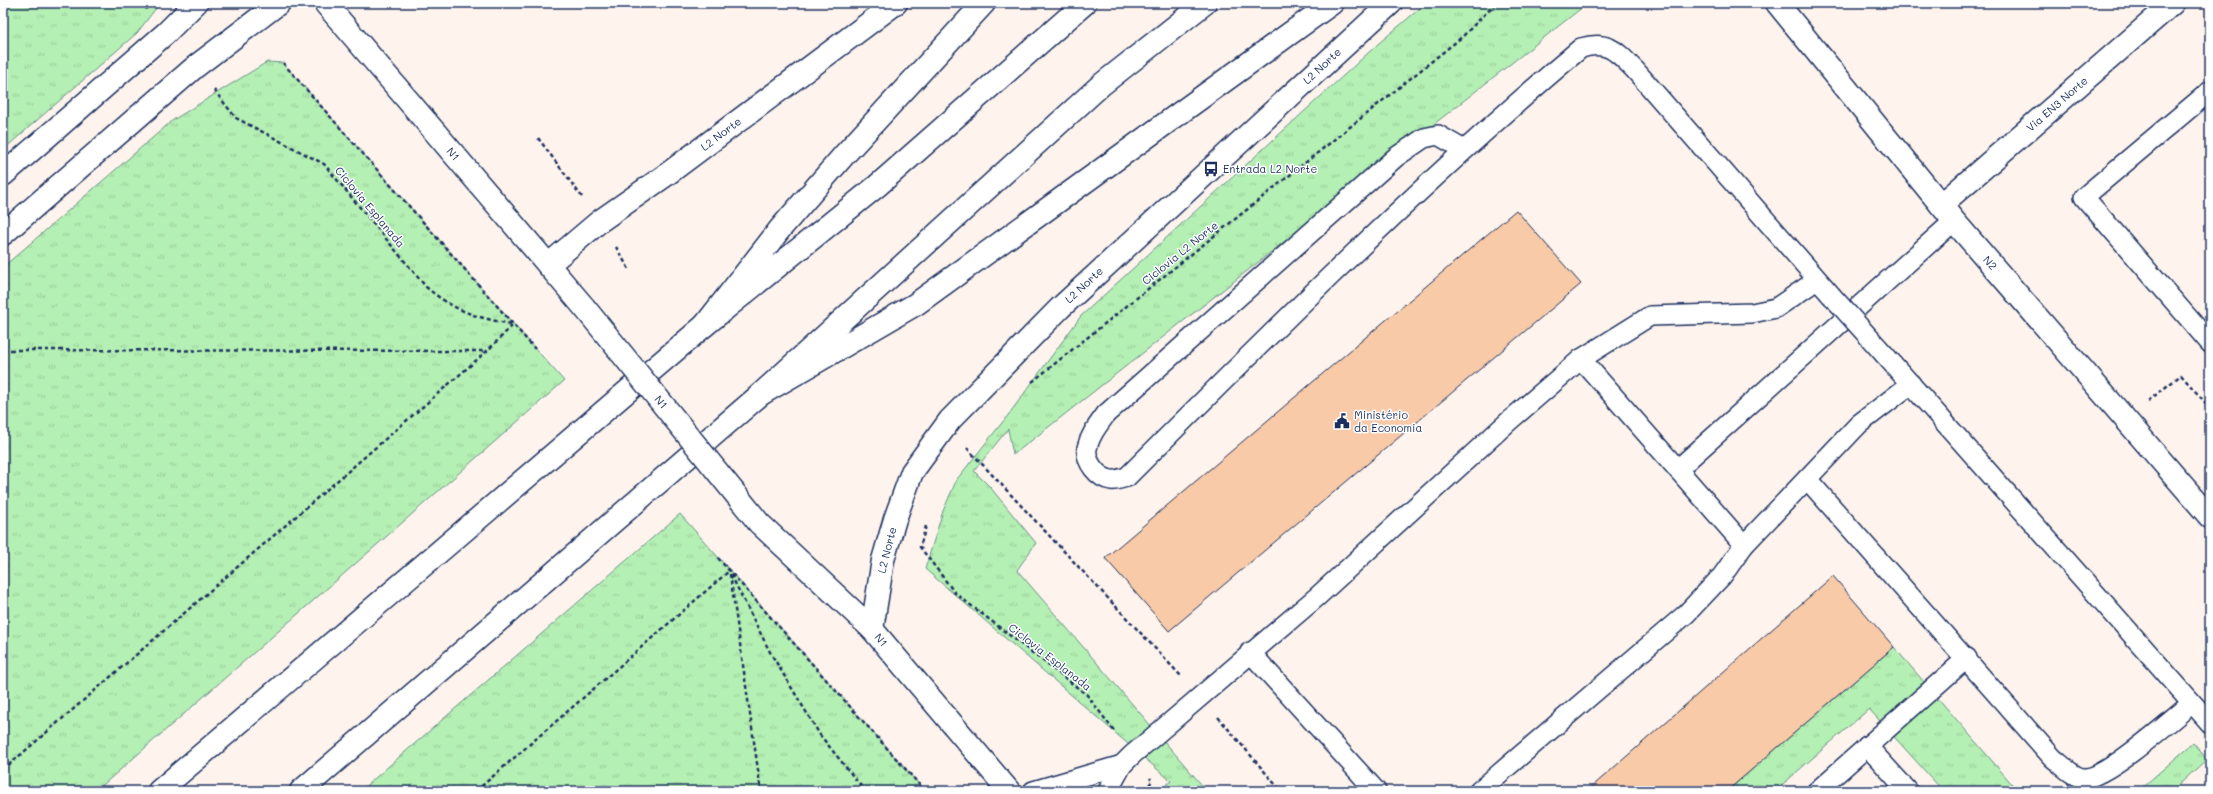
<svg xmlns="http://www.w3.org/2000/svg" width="2213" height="794" font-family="Mali,sans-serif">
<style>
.grass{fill:url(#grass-tufts);stroke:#688f88}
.building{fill:#f8caa7;stroke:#1b2f5e}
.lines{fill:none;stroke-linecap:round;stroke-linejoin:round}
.service-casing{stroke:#1b2f5e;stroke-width:22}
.tertiary-casing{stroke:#1b2f5e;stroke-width:25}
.secondary-casing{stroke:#1b2f5e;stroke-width:25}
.primary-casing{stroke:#1b2f5e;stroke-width:25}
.trunk-casing{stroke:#1b2f5e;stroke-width:25}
.path{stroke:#1b2f5e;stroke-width:2.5;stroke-dasharray:4 3;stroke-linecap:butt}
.service{stroke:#fff;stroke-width:19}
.tertiary{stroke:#fff;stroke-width:22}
.secondary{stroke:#fff;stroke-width:22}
.primary{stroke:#fff;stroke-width:22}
.trunk{stroke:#fff;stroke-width:22}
.service-bridge-casing{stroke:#1b2f5e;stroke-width:22;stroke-linecap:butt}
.trunk-bridge-casing{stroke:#1b2f5e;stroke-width:25;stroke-linecap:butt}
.service-bridge{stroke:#fff;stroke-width:19}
.trunk-bridge{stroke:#fff;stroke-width:22}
.labels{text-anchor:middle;stroke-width:3;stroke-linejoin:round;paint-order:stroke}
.street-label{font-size:11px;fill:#1b2f5e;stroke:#fff}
.poi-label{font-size:11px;fill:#1b2f5e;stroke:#fff;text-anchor:start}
</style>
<defs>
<pattern id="grass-tufts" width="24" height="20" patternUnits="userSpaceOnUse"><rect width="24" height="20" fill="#b4efb3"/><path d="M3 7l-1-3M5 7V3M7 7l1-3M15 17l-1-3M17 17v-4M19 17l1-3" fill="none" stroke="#9acd9c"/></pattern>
</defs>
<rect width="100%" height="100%" fill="#fef4ed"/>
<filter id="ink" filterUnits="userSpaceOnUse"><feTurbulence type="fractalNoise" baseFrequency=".025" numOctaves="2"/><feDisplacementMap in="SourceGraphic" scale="8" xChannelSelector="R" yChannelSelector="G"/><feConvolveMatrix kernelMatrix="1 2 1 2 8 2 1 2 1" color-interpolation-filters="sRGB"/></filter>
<g filter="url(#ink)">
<g class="grass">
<path d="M 3,3 L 160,3 L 137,33 L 3,150 Z"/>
<path d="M 1426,3 L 1588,3 L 1013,455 L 1008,429 L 974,471 L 990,487 L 1036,543 L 1017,570 L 1207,791 L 1159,791 L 1171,781 L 925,569 L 943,511 L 957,479 L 1009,414 L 1081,316 L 1379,43 Z"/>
<path d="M 267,62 L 283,63 L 564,381 L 96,791 L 3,791 L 3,267 L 173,120 Z"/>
<path d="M 680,514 L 925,791 L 360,791 Z"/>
<path d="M 1894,647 L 2018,791 L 1943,791 L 1869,709 L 1775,791 L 1727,791 Z"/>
<path d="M 2193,743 L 2207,759 L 2172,791 L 2138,791 Z"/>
</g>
<g class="building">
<path d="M 1516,210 L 1581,284 L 1169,631 L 1105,558 Z"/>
<path d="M 1833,576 L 1894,647 L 1727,791 L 1587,791 Z"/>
</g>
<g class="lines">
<g class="service-casing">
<g id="service">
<path d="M 2210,91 L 2084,197 L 2210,343"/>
<path d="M 1464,150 L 1438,135 L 1424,138 L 1396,157 L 1106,414 C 1098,425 1090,435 1087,448 C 1085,462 1098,478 1111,480 C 1116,481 1122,478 1127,477 C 1274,330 1422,182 1581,48 C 1609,40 1617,52 1635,70 L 1831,295"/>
<path d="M 1884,354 L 2210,723"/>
<path d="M 1581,359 L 1744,545"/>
<path d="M 1679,468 L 1954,221"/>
<path d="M 1807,479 L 2053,758 C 2061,764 2074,778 2084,778 C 2105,779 2173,719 2192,703"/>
<path d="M 1250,652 L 1376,791"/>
<path d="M 1867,746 L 1908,791"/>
<path d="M 1033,791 L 1122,765"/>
<path d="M 1108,791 L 1122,765 L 1132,755 L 1318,596 L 1509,421 L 1581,359 L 1650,316 L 1752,313 L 1776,308 L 1817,280"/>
<path d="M 1479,791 L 1686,614 L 1722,576 L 1744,545 L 1859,424 L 1911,384"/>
<path d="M 1817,791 L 1967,658"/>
</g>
</g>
<g class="tertiary-casing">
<path id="tertiary" d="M 1941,205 L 2173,3"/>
</g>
<g class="secondary-casing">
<g id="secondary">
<path d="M 1777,3 L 1954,221 L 2210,517"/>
<path d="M 159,791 L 705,325 L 877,186 L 1085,3"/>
<path d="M 301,791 L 761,394 L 1101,85 L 1205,3"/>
</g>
</g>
<g class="primary-casing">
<g id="primary">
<path d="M 548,265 L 600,221 L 666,175 L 896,3"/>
<path d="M 705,325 L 780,229 L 845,154 L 984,3"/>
<path d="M 761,394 L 916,304 L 1332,3"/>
<path d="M 872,629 L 883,560 L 895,519 L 912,472 L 950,420 L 1060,308 L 1391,3"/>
</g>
</g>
<g class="trunk-casing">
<g id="trunk">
<path d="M 325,3 L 584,307"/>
<path d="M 3,175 L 166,33 L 196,3"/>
<path d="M 3,234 L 195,67 L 279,3"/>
<path d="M 759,523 L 872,629 L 1009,791"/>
</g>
</g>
<g class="path">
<path d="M 141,3 L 147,9"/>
<path d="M 283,63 L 535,349"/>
<path d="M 214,90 L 236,118 L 324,164 L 426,287 C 454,311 477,318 512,324"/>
<path d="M 538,138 L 582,197"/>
<path d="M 616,247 L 630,271"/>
<path d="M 3,350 L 486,351"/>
<path d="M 1032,382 L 1462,37 L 1496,3"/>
<path d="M 2148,401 L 2181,375 L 2210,408"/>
<path d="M 967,448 L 1181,676"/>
<path d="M 926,526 L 920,547 L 955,593 L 1087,695 L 1115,732"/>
<path d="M 718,558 L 925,791"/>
<path d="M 730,574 L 761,791"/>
<path d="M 731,575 L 770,652 L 820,735 L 865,791"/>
<path d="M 1218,717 L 1281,791"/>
<path d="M 3,770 L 487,351 L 513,325"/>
<path d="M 476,791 L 729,571"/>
<path d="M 1145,791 L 1152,781 L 1150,778"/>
</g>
<use href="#service" class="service"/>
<use href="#tertiary" class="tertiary"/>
<use href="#secondary" class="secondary"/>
<use href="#primary" class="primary"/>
<use href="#trunk" class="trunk"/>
<g class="service-bridge-casing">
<path id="service-bridge" d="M 1831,295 L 1884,354"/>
</g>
<g class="trunk-bridge-casing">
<path id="trunk-bridge" d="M 584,307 L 759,523"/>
</g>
<use href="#service-bridge" class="service-bridge"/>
<use href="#trunk-bridge" class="trunk-bridge"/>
</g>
</g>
<defs>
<g id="bus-bare" transform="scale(1.2)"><path d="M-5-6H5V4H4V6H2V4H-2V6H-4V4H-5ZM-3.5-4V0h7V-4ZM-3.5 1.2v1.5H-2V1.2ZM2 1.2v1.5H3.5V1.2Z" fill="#1b2f5e" stroke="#fff" stroke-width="2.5" paint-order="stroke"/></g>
<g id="civic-bare" transform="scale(1.2)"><path d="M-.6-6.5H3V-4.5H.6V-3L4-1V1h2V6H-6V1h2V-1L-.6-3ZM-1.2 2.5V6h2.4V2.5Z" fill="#1b2f5e" stroke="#fff" stroke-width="2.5" paint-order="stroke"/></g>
</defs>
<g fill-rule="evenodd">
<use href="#bus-bare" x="1211" y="169"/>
<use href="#civic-bare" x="1342" y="421"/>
</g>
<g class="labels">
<g class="street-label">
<text transform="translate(1322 66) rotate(-43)" y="4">L2 Norte</text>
<text transform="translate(2057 104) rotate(-41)" y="4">Via EN3 Norte</text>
<text transform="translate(721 134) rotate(-37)" y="4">L2 Norte</text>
<text transform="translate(453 154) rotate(50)" y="4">N1</text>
<text transform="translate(370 207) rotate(50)" y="4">Ciclovia Esplanada</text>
<text transform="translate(1180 253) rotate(-39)" y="4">Ciclovia L2 Norte</text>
<text transform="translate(1990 263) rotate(49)" y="4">N2</text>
<text transform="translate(1084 285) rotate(-43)" y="4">L2 Norte</text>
<text transform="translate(661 402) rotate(51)" y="4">N1</text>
<text transform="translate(887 550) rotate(-76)" y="4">L2 Norte</text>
<text transform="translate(881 640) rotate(50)" y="4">N1</text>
<text transform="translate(1050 657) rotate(38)" y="4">Ciclovia Esplanada</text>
</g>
<g class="poi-label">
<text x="1223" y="173">Entrada L2 Norte</text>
<text x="1354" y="419">Ministério<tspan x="1354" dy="13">da Economia</tspan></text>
</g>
</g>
<rect width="2213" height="794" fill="none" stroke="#fff" stroke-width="16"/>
<rect x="8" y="8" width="2197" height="778" fill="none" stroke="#1b2f5e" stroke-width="1.5" filter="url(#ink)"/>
</svg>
